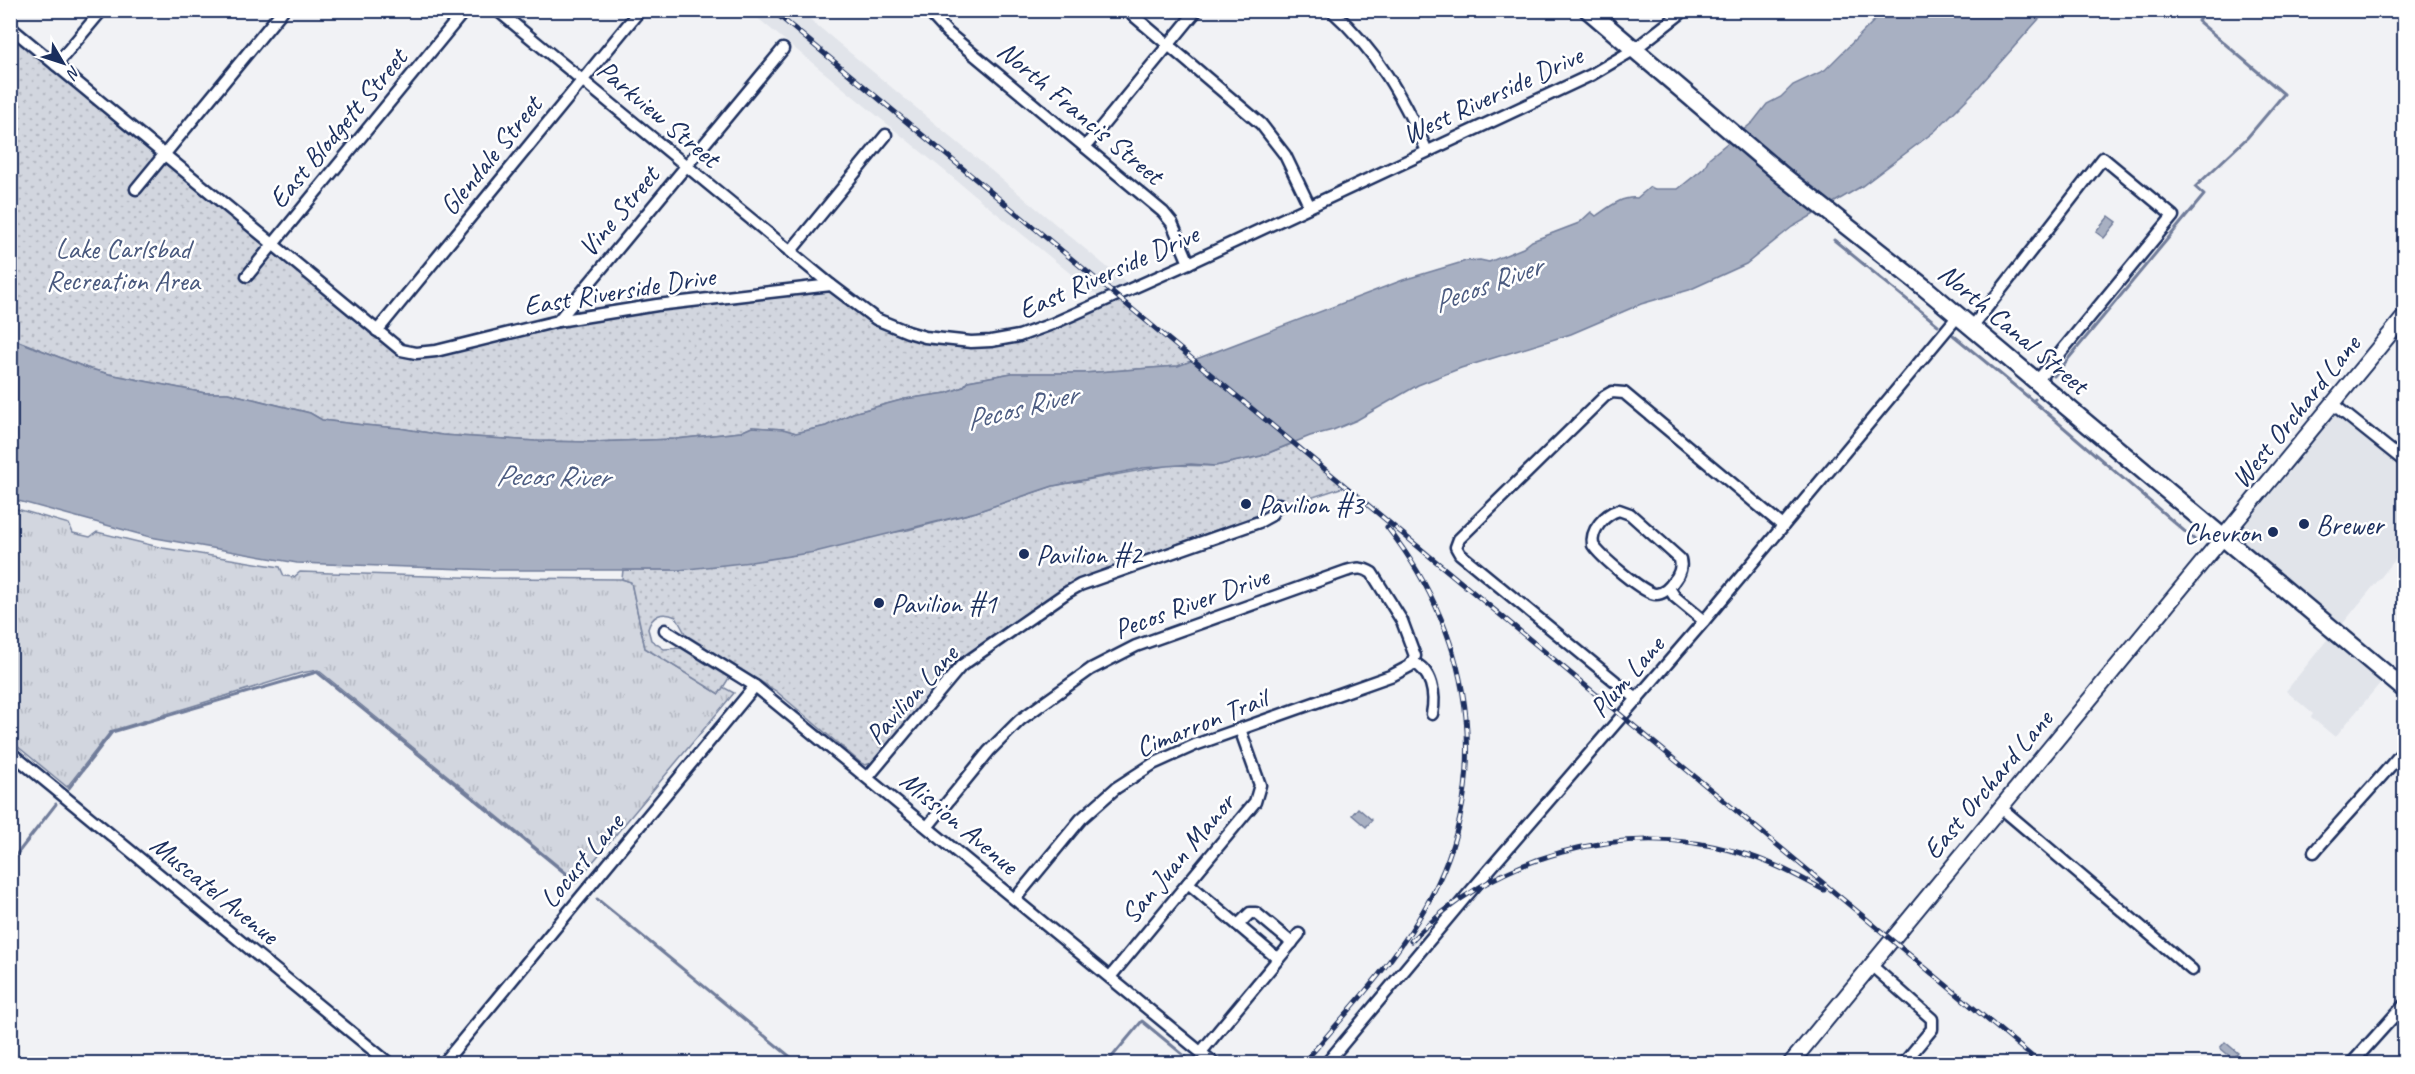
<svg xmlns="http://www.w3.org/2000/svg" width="2415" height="1074" font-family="Caveat,sans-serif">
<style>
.built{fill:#e1e4ea}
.grass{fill:url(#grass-tufts);stroke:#76829e;stroke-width:1.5}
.park{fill:url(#park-dots);stroke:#76829e;stroke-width:1.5}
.water{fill:#a8b0c2;stroke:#707c9a;stroke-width:1.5}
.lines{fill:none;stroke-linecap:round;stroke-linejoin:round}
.stream{stroke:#707c9a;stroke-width:3}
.minor-casing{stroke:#1b2f5e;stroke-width:15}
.tertiary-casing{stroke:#1b2f5e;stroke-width:18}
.primary-casing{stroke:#1b2f5e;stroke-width:21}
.minor{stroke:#fff;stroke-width:10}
.tertiary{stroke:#fff;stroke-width:14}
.primary{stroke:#fff;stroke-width:16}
.rail-casing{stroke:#1b2f5e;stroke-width:5}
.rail{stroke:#fff;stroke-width:3;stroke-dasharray:9;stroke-linecap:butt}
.poi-dot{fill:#1b2f5e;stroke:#fff;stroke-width:2}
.labels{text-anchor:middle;stroke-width:5;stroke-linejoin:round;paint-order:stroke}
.street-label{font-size:28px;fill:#1b2f5e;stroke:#fff}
.park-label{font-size:28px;fill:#49597e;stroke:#fff}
.poi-label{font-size:28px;fill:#1b2f5e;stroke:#fff;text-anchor:start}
.water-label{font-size:30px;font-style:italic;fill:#4c5c81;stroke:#fff}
</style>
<defs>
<pattern id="grass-tufts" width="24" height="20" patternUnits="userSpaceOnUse" patternTransform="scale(1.5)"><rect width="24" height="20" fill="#d2d6df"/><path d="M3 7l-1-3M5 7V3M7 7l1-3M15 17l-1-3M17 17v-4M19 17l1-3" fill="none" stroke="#b4b8c2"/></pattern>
<pattern id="park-dots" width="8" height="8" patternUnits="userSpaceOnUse" patternTransform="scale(1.5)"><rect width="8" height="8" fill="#d2d6df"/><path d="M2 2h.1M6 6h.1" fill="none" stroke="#b4b8c2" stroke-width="1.8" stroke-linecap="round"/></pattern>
</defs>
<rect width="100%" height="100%" fill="#f1f2f5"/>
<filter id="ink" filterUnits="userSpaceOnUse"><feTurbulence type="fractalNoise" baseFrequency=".0167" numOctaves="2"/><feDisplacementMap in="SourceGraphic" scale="12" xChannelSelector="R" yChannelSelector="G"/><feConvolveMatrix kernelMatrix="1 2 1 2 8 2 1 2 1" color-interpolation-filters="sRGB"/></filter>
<g filter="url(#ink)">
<g class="built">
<path d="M 749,11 L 800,11 L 1132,288 L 1104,301 Z"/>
<path d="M 2334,405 L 2404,461 L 2404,549 L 2336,632 L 2387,675 L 2335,737 L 2311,717 L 2313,714 L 2286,691 L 2334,631 L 2224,538 Z"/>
</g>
<path class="grass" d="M 10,507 L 69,524 L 73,533 L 90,537 L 97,532 L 163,548 L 280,567 L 284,576 L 294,577 L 300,572 L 490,578 L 622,579 L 631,582 L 645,648 L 719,694 L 723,687 L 734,693 L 577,881 L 318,670 L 301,673 L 111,731 L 67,787 L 11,741 Z"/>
<g class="park">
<path d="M 10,27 L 407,352 L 558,321 L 831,285 L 860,309 L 908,332 L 991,341 L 1116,296 L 1195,360 L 1178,366 L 1084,373 L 1012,373 L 968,381 L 963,387 L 947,393 L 905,399 L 853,413 L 826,426 L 796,433 L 783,429 L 752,427 L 741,432 L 676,439 L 592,442 L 535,441 L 442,435 L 399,428 L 363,425 L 322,420 L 310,413 L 228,393 L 205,393 L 109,374 L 87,368 L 11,338 Z"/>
<path d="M 1294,443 L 1344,487 L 1258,515 L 1088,576 L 1064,587 L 958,661 L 872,763 L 865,765 L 861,763 L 776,691 L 686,635 L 676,617 C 662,611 652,615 648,629 L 651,640 L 664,649 L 681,648 L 729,678 L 719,694 L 645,648 L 631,582 L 622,579 L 623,570 L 679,570 L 908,530 L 976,512 L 1053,486 L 1170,465 L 1215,466 L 1261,456 Z"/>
</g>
<g class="water">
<path d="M 1884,11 L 2046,11 L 1973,93 L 1935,131 L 1862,186 L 1792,227 L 1746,264 L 1689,290 L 1641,304 L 1571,334 L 1461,368 L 1418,385 L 1357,420 L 1333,430 L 1310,436 L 1261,456 L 1215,466 L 1191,464 L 1143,468 L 1053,486 L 976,512 L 815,552 L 751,562 L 679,570 L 493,570 L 297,563 L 150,537 L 11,499 L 10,338 L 87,368 L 109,374 L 205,393 L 228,393 L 310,413 L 322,420 L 363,425 L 399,428 L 442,435 L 535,441 L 592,442 L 676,439 L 741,432 L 752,427 L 783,429 L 796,433 L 826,426 L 853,413 L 905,399 L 947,393 L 963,387 L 968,381 L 1012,373 L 1084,373 L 1178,366 L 1403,280 L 1466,261 L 1480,260 L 1489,262 L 1523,248 L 1532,241 L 1579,223 L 1591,212 L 1596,216 C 1608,208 1621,196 1637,198 L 1650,187 L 1655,189 L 1678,189 L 1704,168 L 1709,158 L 1753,122 L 1767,104 L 1781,97 L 1793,85 L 1825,70 Z"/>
<path d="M 2109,216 L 2117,222 L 2104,238 L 2096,232 Z"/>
<path d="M 1358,808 L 1372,820 L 1366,827 L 1352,815 Z"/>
<path d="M 2225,1042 L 2238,1053 L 2233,1059 L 2220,1048 Z"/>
</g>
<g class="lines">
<g class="stream">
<path d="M 1834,240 L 1938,325"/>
<path d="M 1953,335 L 2033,401 L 2035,399"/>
<path d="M 2054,376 L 2204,195 L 2195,187 L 2247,138 L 2284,94 L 2198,21 L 2206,10"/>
<path d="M 2033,401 L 2197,542"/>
<path d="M 69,788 L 112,732 L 317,672 L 576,882"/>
<path d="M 10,863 L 56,804"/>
<path d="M 597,899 L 799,1064"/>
<path d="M 1106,1064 L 1142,1021 L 1187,1058"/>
</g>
<g class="minor-casing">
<g id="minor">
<path d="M 497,10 L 831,285"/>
<path d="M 927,10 L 948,33 L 1163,212 L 1172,223 L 1189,263"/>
<path d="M 1127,10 L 1261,124 L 1285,155 L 1309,205"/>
<path d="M 1331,10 C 1377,51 1402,96 1427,151"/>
<path d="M 10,27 L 401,350 L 416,353 L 436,351 L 558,321 L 657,305 L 831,285 L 876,319 L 908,332 L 925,337 L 971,342 L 991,341 L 1019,336 L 1052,324 L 1189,263 L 1591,75 L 1635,49 L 1685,10"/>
<path d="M 56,65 L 102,10"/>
<path d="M 1085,147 L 1197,10"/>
<path d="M 136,189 L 283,10"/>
<path d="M 790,252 L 886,135"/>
<path d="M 247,276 L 465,10"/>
<path d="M 558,321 L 783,49"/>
<path d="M 1972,327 L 2103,158 L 2173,216 L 2037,381"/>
<path d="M 377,331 L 640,10"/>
<path d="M 2334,405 L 2404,461"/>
<path d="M 1619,510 L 1630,514 L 1680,559 C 1682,567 1680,574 1674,581 C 1670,587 1664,594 1656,594 C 1644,594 1600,556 1593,545 C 1590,530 1605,514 1619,510 Z"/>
<path d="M 1669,588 L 1675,597 L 1704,621"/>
<path d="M 665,630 L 755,686 L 1215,1064"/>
<path d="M 1412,662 C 1432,670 1436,695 1432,714"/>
<path d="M 1638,700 L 1460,554 L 1456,547 L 1459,539 L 1605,396 L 1612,392 L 1624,393 L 1783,526"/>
<path d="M 10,752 L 390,1064"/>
<path d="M 868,777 L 961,666 L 1066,593 L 1080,585 L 1259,522 L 1270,516 L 1279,504"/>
<path d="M 2000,807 L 2192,970"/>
<path d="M 928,826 L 989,751 L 1020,720 L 1091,669 L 1136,646 L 1346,571 C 1357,568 1363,567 1372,573 L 1402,621 L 1415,656 L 1410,666 L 1393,675 L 1195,745 L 1153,764 L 1116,788 L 1081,819 L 1015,899"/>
<path d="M 2314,852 C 2344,817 2375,785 2404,750"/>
<path d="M 1188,883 L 1278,959"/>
<path d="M 1238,925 L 1250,913 L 1256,913 L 1292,943"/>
<path d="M 1871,965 L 1932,1019 L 1932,1029 L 1903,1064"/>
<path d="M 1110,977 L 1255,802 L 1260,785 L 1240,729"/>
<path d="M 1201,1052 L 1299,934"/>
<path d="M 443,1064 L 755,686"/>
<path d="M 1326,1064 L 1464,899 L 1704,621 L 1958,316"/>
<path d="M 2351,1064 L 2404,1005"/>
</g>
</g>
<g class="tertiary-casing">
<path id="tertiary" d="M 1790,1064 L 2404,317"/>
</g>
<g class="primary-casing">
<path id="primary" d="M 1588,10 L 1782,175 L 1925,288 L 2404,689"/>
</g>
<use href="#minor" class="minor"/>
<use href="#tertiary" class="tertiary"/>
<use href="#primary" class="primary"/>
<g class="rail-casing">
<g id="rail">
<path d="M 772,10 L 2041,1064"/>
<path d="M 1411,941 C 1493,856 1621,819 1737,852 C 1768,860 1796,875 1824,890"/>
<path d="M 1303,1064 C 1343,1016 1387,971 1419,918 C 1497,791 1477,641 1387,527"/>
</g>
</g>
<use href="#rail" class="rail"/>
</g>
</g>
<g class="poi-dot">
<circle cx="1246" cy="504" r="6"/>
<circle cx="2304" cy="524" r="6"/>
<circle cx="2273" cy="532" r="6"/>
<circle cx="1024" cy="554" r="6"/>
<circle cx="879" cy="603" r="6"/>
</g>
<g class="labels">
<g class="street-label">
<text transform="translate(1492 94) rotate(-25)" y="10">West Riverside Drive</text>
<text transform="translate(1081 112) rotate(40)" y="10">North Francis Street</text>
<text transform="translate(659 113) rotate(40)" y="10">Parkview Street</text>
<text transform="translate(337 128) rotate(-50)" y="10">East Blodgett Street</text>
<text transform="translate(490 155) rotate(-51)" y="10">Glendale Street</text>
<text transform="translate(618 211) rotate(-50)" y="10">Vine Street</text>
<text transform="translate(1108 271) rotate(-24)" y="10">East Riverside Drive</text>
<text transform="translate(619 290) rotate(-9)" y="10">East Riverside Drive</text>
<text transform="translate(2014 328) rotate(40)" y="10">North Canal Street</text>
<text transform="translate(2295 411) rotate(-51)" y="10">West Orchard Lane</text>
<text transform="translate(1191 602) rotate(-20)" y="10">Pecos River Drive</text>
<text transform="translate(1626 676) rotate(-49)" y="10">Plum Lane</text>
<text transform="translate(911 694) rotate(-48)" y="10">Pavilion Lane</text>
<text transform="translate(1201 722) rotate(-22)" y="10">Cimarron Trail</text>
<text transform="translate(1987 784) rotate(-50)" y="10">East Orchard Lane</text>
<text transform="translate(960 822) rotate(40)" y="10">Mission Avenue</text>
<text transform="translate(1177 858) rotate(-50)" y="10">San Juan Manor</text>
<text transform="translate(581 860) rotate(-50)" y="10">Locust Lane</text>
<text transform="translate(215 889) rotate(39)" y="10">Muscatel Avenue</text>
</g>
<g class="park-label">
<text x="123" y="258">Lake Carlsbad<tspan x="123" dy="32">Recreation Area</tspan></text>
</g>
<g class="poi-label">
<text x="1258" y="514">Pavilion #3</text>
<text x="2316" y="534">Brewer</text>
<text x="2261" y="542" text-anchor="end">Chevron</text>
<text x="1036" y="564">Pavilion #2</text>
<text x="891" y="613">Pavilion #1</text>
</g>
<g class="water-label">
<text transform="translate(1487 284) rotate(-20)" y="10">Pecos River</text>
<text transform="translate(1021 407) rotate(-14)" y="10">Pecos River</text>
<text transform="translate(552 476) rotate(1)" y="10">Pecos River</text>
</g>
</g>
<rect width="2415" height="1074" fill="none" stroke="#fff" stroke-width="36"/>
<rect x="18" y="18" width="2379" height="1038" fill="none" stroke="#1b2f5e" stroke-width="2" filter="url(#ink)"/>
<g transform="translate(63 63) rotate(129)" stroke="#ffffff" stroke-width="4.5" paint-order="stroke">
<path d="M0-4.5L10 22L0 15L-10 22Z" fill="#1b2f5e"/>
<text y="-9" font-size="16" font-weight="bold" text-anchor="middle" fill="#1b2f5e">N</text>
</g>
</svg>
